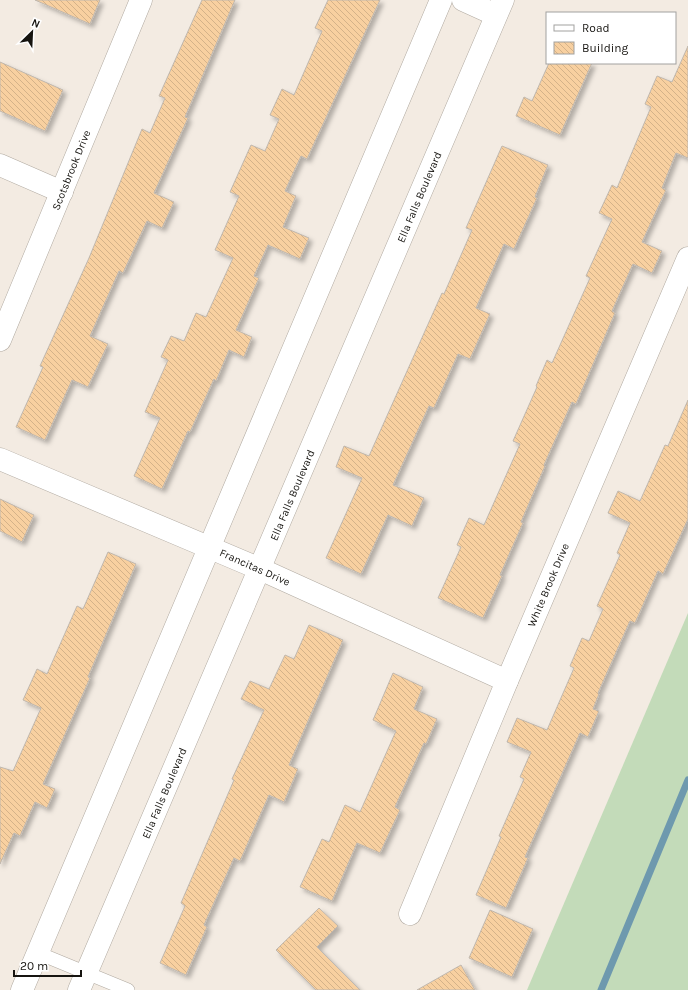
<svg xmlns="http://www.w3.org/2000/svg" width="688" height="990" font-family="Karla,sans-serif">
<style>
.grass{fill:#c3dbb9}
.lines{fill:none;stroke-linecap:round;stroke-linejoin:round}
.stream{stroke:#6e99ae;stroke-width:7}
.building{fill:url(#building-back-hatch);stroke:#bfb7ae;filter:url(#shadow)}
.lane-casing{stroke:#b1aaa1;stroke-width:14}
.street-casing{stroke:#b1aaa1;stroke-width:23}
.secondary-casing{stroke:#b1aaa1;stroke-width:23}
.lane{stroke:#fff;stroke-width:13}
.street{stroke:#fff;stroke-width:22}
.secondary{stroke:#fff;stroke-width:22}
.labels{text-anchor:middle;stroke-width:3.5;stroke-linejoin:round;paint-order:stroke}
.street-label{font-size:11px;fill:#161410;stroke:#fff}
</style>
<defs>
<pattern id="building-back-hatch" width="6" height="6" patternUnits="userSpaceOnUse"><rect width="6" height="6" fill="#f8d0a0"/><path d="M-1 5l2 2M0 0l6 6M5-1l2 2" fill="none" stroke="#d4b289"/></pattern>
<filter id="shadow"><feDropShadow dx="3.5" dy="3.5" stdDeviation="2" flood-color="#0004"/></filter>
</defs>
<rect width="100%" height="100%" fill="#f3ebe2"/>
<path class="grass" d="M 688,613 L 688,990 L 527,990 Z"/>
<g class="lines">
<path class="stream" d="M 601,990 L 688,780"/>
</g>
<g class="building">
<path d="M 35,0 L 100,0 L 90,24 Z"/>
<path d="M 202,0 L 235,0 L 185,117 L 188,118 L 154,193 L 174,202 L 162,228 L 147,221 L 123,273 L 119,271 L 90,336 L 108,344 L 88,387 L 72,380 L 45,440 L 16,427 L 43,367 L 40,366 L 89,258 L 142,129 L 150,133 L 165,98 L 159,96 Z"/>
<path d="M 328,0 L 380,0 L 307,159 L 301,156 L 285,191 L 296,196 L 283,227 L 309,238 L 300,259 L 268,245 L 254,276 L 259,278 L 236,330 L 252,337 L 244,357 L 229,350 L 216,381 L 214,379 L 190,432 L 188,431 L 162,489 L 134,476 L 160,418 L 145,412 L 168,360 L 161,357 L 171,336 L 184,341 L 196,313 L 206,317 L 233,258 L 215,250 L 239,196 L 230,192 L 251,145 L 265,151 L 279,119 L 270,115 L 282,89 L 294,95 L 322,31 L 315,28 Z"/>
<path d="M 688,46 L 688,158 L 676,153 L 662,188 L 666,190 L 642,242 L 662,251 L 652,273 L 633,264 L 612,311 L 615,313 L 576,404 L 572,402 L 544,465 L 545,466 L 521,522 L 523,523 L 500,575 L 502,576 L 483,618 L 438,598 L 461,547 L 457,545 L 469,518 L 484,525 L 520,444 L 513,441 L 537,387 L 536,386 L 547,360 L 552,363 L 590,278 L 586,276 L 612,219 L 599,213 L 612,185 L 617,188 L 651,107 L 645,104 L 657,76 L 672,82 Z"/>
<path d="M 0,62 L 63,90 L 45,131 L 0,111 Z"/>
<path d="M 549,63 L 592,63 L 560,135 L 516,116 L 524,97 L 532,101 Z"/>
<path d="M 502,146 L 548,165 L 535,197 L 537,198 L 514,249 L 504,244 L 476,308 L 490,314 L 470,359 L 458,354 L 434,408 L 429,406 L 393,485 L 424,498 L 412,526 L 388,515 L 361,574 L 326,558 L 362,478 L 336,467 L 344,446 L 369,456 L 442,293 L 444,294 L 472,230 L 466,228 Z"/>
<path d="M 688,400 L 688,519 L 663,574 L 658,571 L 635,623 L 630,621 L 598,693 L 599,694 L 593,709 L 599,711 L 588,737 L 580,733 L 525,857 L 528,858 L 506,908 L 476,895 L 501,837 L 499,836 L 524,779 L 520,777 L 531,752 L 507,742 L 517,718 L 547,730 L 574,668 L 570,666 L 582,638 L 589,641 L 603,609 L 597,606 L 620,555 L 617,553 L 630,523 L 608,513 L 618,491 L 640,501 L 665,445 L 668,446 Z"/>
<path d="M 0,499 L 34,515 L 22,542 L 0,531 Z"/>
<path d="M 108,552 L 136,564 L 88,677 L 90,678 L 43,784 L 55,789 L 47,808 L 35,802 L 20,836 L 14,833 L 0,864 L 0,767 L 13,771 L 41,708 L 23,700 L 37,669 L 47,674 L 77,606 L 83,609 Z"/>
<path d="M 309,625 L 343,640 L 289,765 L 298,769 L 284,802 L 269,795 L 240,861 L 234,858 L 204,925 L 207,927 L 186,975 L 160,963 L 185,906 L 181,903 L 234,780 L 232,779 L 264,710 L 241,699 L 250,681 L 269,689 L 285,655 L 294,659 Z"/>
<path d="M 393,673 L 423,687 L 414,709 L 437,719 L 426,744 L 424,743 L 395,807 L 400,810 L 380,853 L 357,843 L 332,901 L 300,887 L 322,839 L 329,842 L 345,805 L 360,812 L 396,731 L 373,720 Z"/>
<path d="M 319,908 L 338,926 L 317,947 L 360,990 L 316,990 L 276,950 Z"/>
<path d="M 490,910 L 533,929 L 512,977 L 469,958 Z"/>
<path d="M 461,965 L 475,990 L 417,990 Z"/>
</g>
<g class="lines">
<g class="lane-casing">
<path id="lane" d="M 38,953 L 128,990"/>
</g>
<g class="street-casing">
<g id="street">
<path d="M 0,165 L 62,192"/>
<path d="M 0,340 L 141,0"/>
<path d="M 0,459 L 260,569 L 507,681"/>
<path d="M 410,914 L 507,681 L 688,258"/>
</g>
</g>
<g class="secondary-casing">
<g id="secondary">
<path d="M 463,0 L 496,15"/>
<path d="M 22,990 L 441,0"/>
<path d="M 79,990 L 503,0"/>
</g>
</g>
<use href="#lane" class="lane"/>
<use href="#street" class="street"/>
<use href="#secondary" class="secondary"/>
</g>
<g class="labels">
<g class="street-label">
<text transform="translate(71 170) rotate(-68)" y="4">Scotsbrook Drive</text>
<text transform="translate(419 197) rotate(-67)" y="4">Ella Falls Boulevard</text>
<text transform="translate(292 495) rotate(-67)" y="4">Ella Falls Boulevard</text>
<text transform="translate(255 567) rotate(24)" y="4">Francitas Drive</text>
<text transform="translate(548 585) rotate(-67)" y="4">White Brook Drive</text>
<text transform="translate(164 793) rotate(-67)" y="4">Ella Falls Boulevard</text>
</g>
</g>
<rect x="546" y="12" width="130" height="52" fill="#ffffff" stroke="#a2a19f"/>
<rect x="554" y="25" width="20" height="6" fill="#ffffff" stroke="#a2a19f"/>
<text x="582" y="32" font-size="12" fill="#161410">Road</text>
<rect x="554" y="42" width="20" height="12" fill="url(#building-back-hatch)" stroke="#a2a19f"/>
<text x="582" y="52" font-size="12" fill="#161410">Building</text>
<g transform="translate(32 32) rotate(24)" stroke="#ffffff" stroke-width="3" paint-order="stroke">
<path d="M0-3L7 15L0 10L-7 15Z" fill="#161410"/>
<text y="-6" font-size="11" font-weight="bold" text-anchor="middle" fill="#161410">N</text>
</g>
<path d="M14 970v6h67v-6" fill="none" stroke="#161410" stroke-width="2"/>
<text x="20" y="970" font-size="12" fill="#161410" stroke="#ffffff" stroke-width="3" paint-order="stroke">20 m</text>
</svg>
